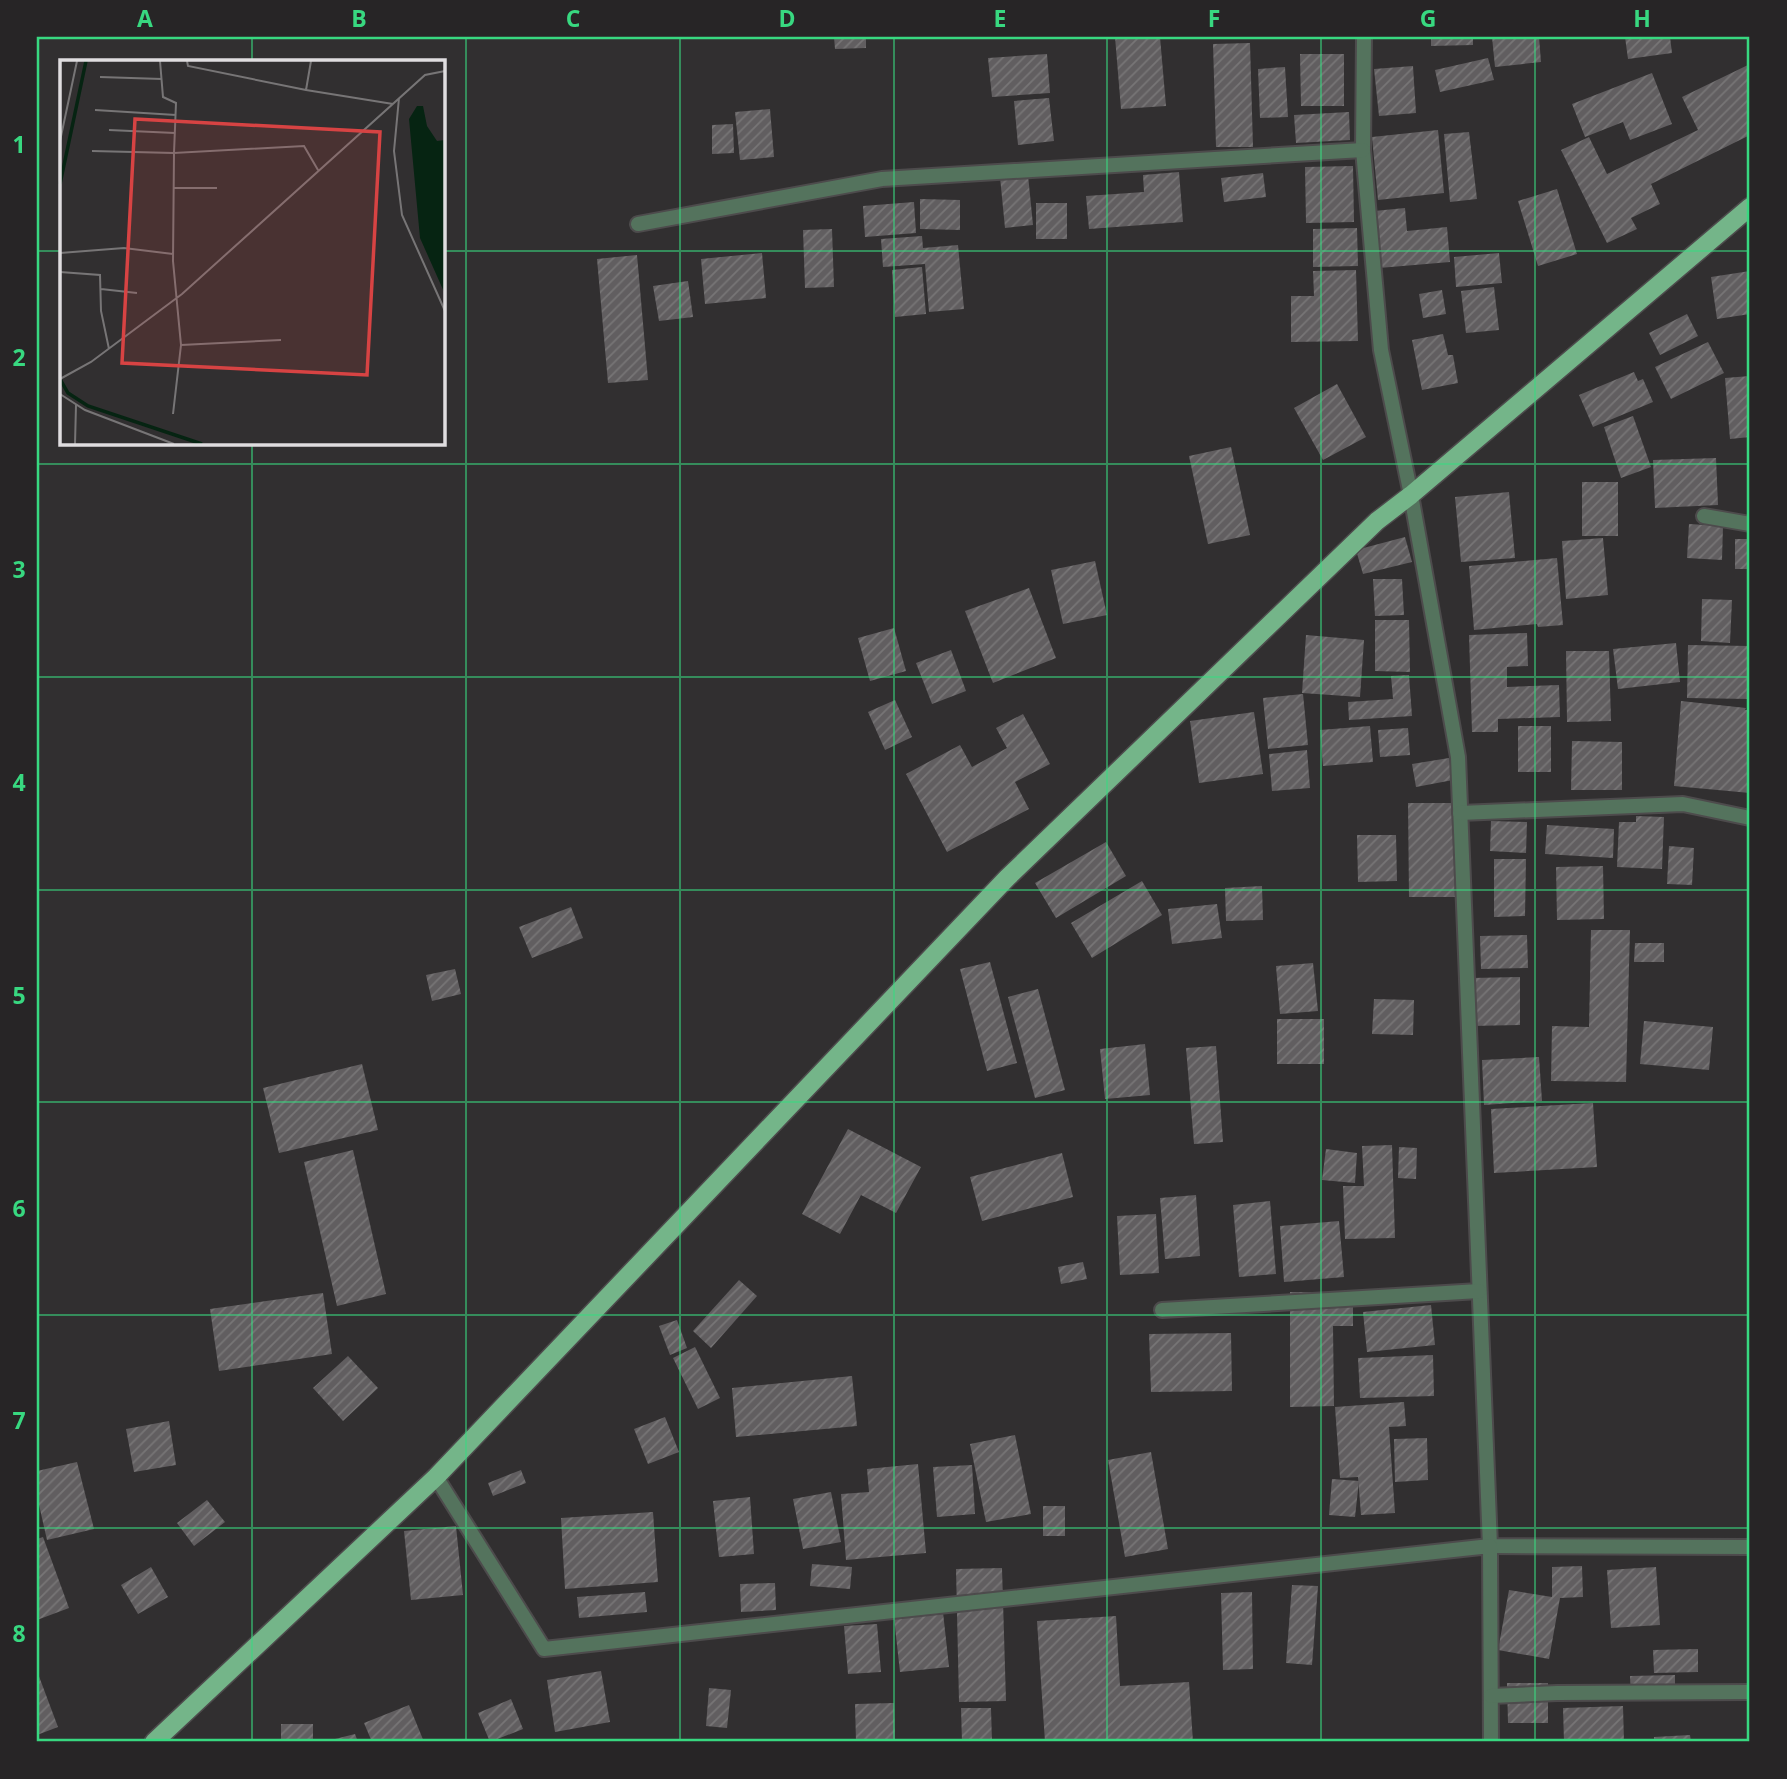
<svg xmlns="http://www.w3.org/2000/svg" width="1787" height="1779" font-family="'Open Sans',sans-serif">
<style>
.building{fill:url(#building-hatch)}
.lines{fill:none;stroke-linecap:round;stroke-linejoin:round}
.minor-casing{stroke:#4d4b4c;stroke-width:18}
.primary-casing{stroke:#4d4b4c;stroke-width:21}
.minor{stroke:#54735d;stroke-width:14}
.primary{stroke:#74b589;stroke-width:18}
.grid{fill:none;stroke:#38d880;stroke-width:2;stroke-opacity:0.55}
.inset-river{fill:none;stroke:#062412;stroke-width:3.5}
.inset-road{fill:none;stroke:#777576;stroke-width:2}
.view{fill:#d74343;fill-opacity:0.15;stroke:#d74343;stroke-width:3.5}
.inset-edge{fill:none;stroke:#dfdddf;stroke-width:3.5}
.neatline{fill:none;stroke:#38d880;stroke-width:2.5}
.grid-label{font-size:23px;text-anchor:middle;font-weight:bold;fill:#38d880}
</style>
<defs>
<pattern id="building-hatch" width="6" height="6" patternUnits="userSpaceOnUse" patternTransform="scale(1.75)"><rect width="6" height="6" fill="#615e60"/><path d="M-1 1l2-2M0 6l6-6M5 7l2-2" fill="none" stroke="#777576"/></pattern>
</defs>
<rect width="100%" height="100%" fill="#312f30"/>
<g class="building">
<path d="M 834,37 L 866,37 L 866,48 L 835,49 Z"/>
<path d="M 1115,37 L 1160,37 L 1166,106 L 1121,109 Z"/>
<path d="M 1431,37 L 1473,37 L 1473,45 L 1431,46 Z"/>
<path d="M 1492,37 L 1539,37 L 1541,62 L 1495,67 Z"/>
<path d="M 1625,37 L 1670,37 L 1672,53 L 1628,59 Z"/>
<path d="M 1250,43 L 1253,147 L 1216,147 L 1213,44 Z"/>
<path d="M 1047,54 L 1050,93 L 992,97 L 988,58 Z"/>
<path d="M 1300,54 L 1344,54 L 1344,106 L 1301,106 Z"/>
<path d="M 1488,58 L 1494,80 L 1440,92 L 1435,70 Z"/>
<path d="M 1750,64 L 1750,135 L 1651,184 L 1660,204 L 1631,218 L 1637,229 L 1607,243 L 1561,150 L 1589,137 L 1607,174 L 1698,130 L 1682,97 Z"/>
<path d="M 1413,66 L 1416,113 L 1379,116 L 1374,69 Z"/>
<path d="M 1285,67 L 1288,117 L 1260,118 L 1258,69 Z"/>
<path d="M 1652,73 L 1672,124 L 1630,140 L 1623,122 L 1585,137 L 1572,104 Z"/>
<path d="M 1049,98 L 1054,141 L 1018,145 L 1014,101 Z"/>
<path d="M 770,109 L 774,157 L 740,160 L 735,112 Z"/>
<path d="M 1349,112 L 1350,140 L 1296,143 L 1294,115 Z"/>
<path d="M 733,124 L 734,153 L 712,154 L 712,125 Z"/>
<path d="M 1438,130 L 1444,193 L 1378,200 L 1372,137 Z"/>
<path d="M 1469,132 L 1477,199 L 1450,202 L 1444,134 Z"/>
<path d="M 1353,166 L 1354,222 L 1306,223 L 1305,167 Z"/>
<path d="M 1179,172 L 1183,222 L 1089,229 L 1086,196 L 1144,192 L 1143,175 Z"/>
<path d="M 1263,173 L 1266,197 L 1224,202 L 1221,178 Z"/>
<path d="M 1028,175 L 1033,225 L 1005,228 L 1000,177 Z"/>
<path d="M 1557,189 L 1577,254 L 1538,266 L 1518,201 Z"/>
<path d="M 920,199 L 960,200 L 960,230 L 920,229 Z"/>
<path d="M 914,202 L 916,233 L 865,237 L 863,206 Z"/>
<rect x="1036" y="203" width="31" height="36"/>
<path d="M 1405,208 L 1407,231 L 1447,227 L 1450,262 L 1379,268 L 1374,211 Z"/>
<path d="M 1357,228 L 1358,266 L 1313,267 L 1313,229 Z"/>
<path d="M 832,229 L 834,287 L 805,288 L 803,230 Z"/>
<path d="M 922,236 L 923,248 L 958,245 L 964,309 L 929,312 L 925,264 L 883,267 L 881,239 Z"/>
<path d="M 762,253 L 766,298 L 705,304 L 701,259 Z"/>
<path d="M 1499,253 L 1502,283 L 1456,287 L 1454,257 Z"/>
<path d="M 637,255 L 648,380 L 608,383 L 597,259 Z"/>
<path d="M 922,267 L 926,314 L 895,317 L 892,270 Z"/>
<path d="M 1356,270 L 1358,341 L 1291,342 L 1291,296 L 1314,296 L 1313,271 Z"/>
<path d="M 1750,271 L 1750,314 L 1717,319 L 1711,277 Z"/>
<path d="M 688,281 L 693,317 L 659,321 L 653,286 Z"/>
<path d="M 1494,287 L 1499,330 L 1466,333 L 1461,291 Z"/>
<path d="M 1442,290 L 1446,314 L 1423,318 L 1419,294 Z"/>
<path d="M 1687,314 L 1698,336 L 1660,355 L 1649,333 Z"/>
<path d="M 1443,334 L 1448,355 L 1453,355 L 1458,383 L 1422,390 L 1412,340 Z"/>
<path d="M 1708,342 L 1724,373 L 1671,399 L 1655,367 Z"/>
<path d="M 1634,372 L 1638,381 L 1643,379 L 1653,402 L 1593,427 L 1579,395 Z"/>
<path d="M 1750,376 L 1750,437 L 1730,439 L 1725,378 Z"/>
<path d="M 1337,384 L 1366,437 L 1323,460 L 1294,408 Z"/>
<path d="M 1633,416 L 1651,467 L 1621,478 L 1604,427 Z"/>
<path d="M 1231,447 L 1250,535 L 1208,544 L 1189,456 Z"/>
<path d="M 1716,458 L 1718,505 L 1655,508 L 1653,460 Z"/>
<rect x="1582" y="482" width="36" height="54"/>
<path d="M 1509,492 L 1515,558 L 1461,562 L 1455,497 Z"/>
<path d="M 1689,524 L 1723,526 L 1722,560 L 1687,558 Z"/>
<path d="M 1405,537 L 1412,562 L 1363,574 L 1356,550 Z"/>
<path d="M 1603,538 L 1608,595 L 1566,599 L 1562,541 Z"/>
<rect x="1735" y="539" width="15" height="30"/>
<path d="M 1557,558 L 1563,625 L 1538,627 L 1537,624 L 1474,630 L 1469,566 Z"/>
<path d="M 1095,561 L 1107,615 L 1063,624 L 1051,570 Z"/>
<path d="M 1373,579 L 1402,579 L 1404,615 L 1375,616 Z"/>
<path d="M 1029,588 L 1056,658 L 993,683 L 965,611 Z"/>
<path d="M 1702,599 L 1732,600 L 1730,643 L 1701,641 Z"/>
<path d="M 1375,620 L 1409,620 L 1410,672 L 1375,671 Z"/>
<path d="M 894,628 L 906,671 L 870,681 L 858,638 Z"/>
<path d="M 1527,633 L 1528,666 L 1507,667 L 1507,687 L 1559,685 L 1560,717 L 1498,719 L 1498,732 L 1472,732 L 1469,635 Z"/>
<path d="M 1306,635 L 1364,640 L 1360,697 L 1302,693 Z"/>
<path d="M 1676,643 L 1680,682 L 1618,689 L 1613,649 Z"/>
<path d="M 1688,645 L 1750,646 L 1750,699 L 1687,698 Z"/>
<path d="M 951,650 L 966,691 L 932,704 L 916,663 Z"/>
<path d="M 1566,651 L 1609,651 L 1611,721 L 1567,722 Z"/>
<path d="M 1409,675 L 1412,716 L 1349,720 L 1348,702 L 1393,699 L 1391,676 Z"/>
<path d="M 1303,694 L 1308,745 L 1268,749 L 1263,698 Z"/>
<path d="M 895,700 L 912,737 L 885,750 L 868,712 Z"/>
<path d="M 1681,701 L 1746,708 L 1745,710 L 1750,710 L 1750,793 L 1674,786 Z"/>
<path d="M 1254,712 L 1263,774 L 1199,783 L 1190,721 Z"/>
<path d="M 1023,714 L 1050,764 L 1015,782 L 1029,809 L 947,852 L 906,774 L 960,745 L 972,767 L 1007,748 L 996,728 Z"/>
<path d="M 1370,726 L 1373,762 L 1323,766 L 1320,730 Z"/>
<rect x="1518" y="726" width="33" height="46"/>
<path d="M 1408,728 L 1410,755 L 1380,757 L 1378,730 Z"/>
<path d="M 1572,741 L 1622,742 L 1622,790 L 1571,790 Z"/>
<path d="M 1307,750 L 1310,788 L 1272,791 L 1269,754 Z"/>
<path d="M 1449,758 L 1453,780 L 1416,787 L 1412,764 Z"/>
<path d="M 1408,803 L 1454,803 L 1455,897 L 1409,897 Z"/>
<path d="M 1636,816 L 1664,817 L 1662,869 L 1617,867 L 1619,822 L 1636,822 Z"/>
<path d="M 1491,821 L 1527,822 L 1526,853 L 1490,851 Z"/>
<path d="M 1547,825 L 1614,829 L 1613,858 L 1545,854 Z"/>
<path d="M 1357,835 L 1396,835 L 1397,881 L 1358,882 Z"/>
<path d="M 1106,842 L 1126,876 L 1056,918 L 1035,883 Z"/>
<path d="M 1669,846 L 1694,848 L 1692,885 L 1667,884 Z"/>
<path d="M 1494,859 L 1526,859 L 1525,916 L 1494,917 Z"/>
<path d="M 1603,866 L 1604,919 L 1557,920 L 1556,867 Z"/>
<path d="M 1142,881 L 1162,915 L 1092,958 L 1071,923 Z"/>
<path d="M 1262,886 L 1263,920 L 1226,921 L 1225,888 Z"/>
<path d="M 1217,904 L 1222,938 L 1172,944 L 1168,909 Z"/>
<path d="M 571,907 L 583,938 L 532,958 L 519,927 Z"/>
<path d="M 1591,930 L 1630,930 L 1626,1082 L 1551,1081 L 1552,1026 L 1589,1027 Z"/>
<path d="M 1527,935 L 1528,968 L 1481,969 L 1480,936 Z"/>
<path d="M 1635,943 L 1664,943 L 1664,962 L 1634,962 Z"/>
<path d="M 990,962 L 1017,1063 L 987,1071 L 960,969 Z"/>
<path d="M 1313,963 L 1318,1011 L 1280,1014 L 1276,966 Z"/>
<path d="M 455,969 L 461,994 L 432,1001 L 426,975 Z"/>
<path d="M 1520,977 L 1520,1025 L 1471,1026 L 1471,978 Z"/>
<path d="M 1038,989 L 1065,1090 L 1035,1098 L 1008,997 Z"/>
<path d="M 1374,999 L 1414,1000 L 1413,1035 L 1372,1034 Z"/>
<rect x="1277" y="1019" width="47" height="45"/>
<path d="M 1644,1021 L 1713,1027 L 1709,1070 L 1640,1064 Z"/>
<path d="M 1145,1044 L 1150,1095 L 1105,1099 L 1100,1049 Z"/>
<path d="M 1216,1046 L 1223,1142 L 1194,1144 L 1186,1048 Z"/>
<path d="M 1539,1057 L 1542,1101 L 1484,1105 L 1482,1060 Z"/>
<path d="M 362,1064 L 378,1130 L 279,1153 L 263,1088 Z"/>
<path d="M 1593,1103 L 1597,1167 L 1494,1173 L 1491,1109 Z"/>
<path d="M 848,1129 L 921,1167 L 896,1213 L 861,1195 L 840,1234 L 802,1214 Z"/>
<path d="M 1392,1145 L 1395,1238 L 1345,1239 L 1343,1186 L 1364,1186 L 1362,1146 Z"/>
<path d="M 1399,1147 L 1417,1148 L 1416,1179 L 1398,1178 Z"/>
<path d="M 1326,1149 L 1357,1153 L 1355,1183 L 1322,1180 Z"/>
<path d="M 353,1150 L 386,1294 L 337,1306 L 304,1162 Z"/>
<path d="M 1062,1153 L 1073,1197 L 982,1221 L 970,1177 Z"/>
<path d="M 1196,1195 L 1200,1256 L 1165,1259 L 1160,1198 Z"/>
<path d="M 1270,1201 L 1276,1274 L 1239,1277 L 1233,1205 Z"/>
<path d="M 1156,1214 L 1159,1273 L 1120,1275 L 1117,1216 Z"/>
<path d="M 1339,1221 L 1344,1277 L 1284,1282 L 1280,1226 Z"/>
<path d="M 1083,1262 L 1087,1279 L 1061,1284 L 1058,1267 Z"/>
<path d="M 739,1280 L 757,1296 L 711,1348 L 693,1331 Z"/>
<path d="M 1290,1292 L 1353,1292 L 1353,1326 L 1333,1326 L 1334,1406 L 1290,1407 Z"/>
<path d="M 323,1293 L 332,1354 L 219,1371 L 210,1309 Z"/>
<path d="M 1431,1305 L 1435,1345 L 1367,1352 L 1363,1312 Z"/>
<path d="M 677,1320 L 687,1348 L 670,1355 L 659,1326 Z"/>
<path d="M 1231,1333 L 1232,1391 L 1151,1392 L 1149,1334 Z"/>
<path d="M 695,1347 L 720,1398 L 698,1409 L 673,1358 Z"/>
<path d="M 1433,1355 L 1434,1396 L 1360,1398 L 1358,1358 Z"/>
<path d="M 348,1356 L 378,1388 L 343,1421 L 313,1388 Z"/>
<path d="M 852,1376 L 857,1426 L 736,1437 L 732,1388 Z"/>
<path d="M 1404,1402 L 1406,1426 L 1389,1427 L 1395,1513 L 1361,1515 L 1358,1477 L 1340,1478 L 1335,1407 Z"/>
<path d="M 665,1417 L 679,1452 L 648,1464 L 634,1429 Z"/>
<path d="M 169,1421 L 176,1465 L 134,1472 L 126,1429 Z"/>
<path d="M 1015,1435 L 1031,1514 L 986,1522 L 970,1444 Z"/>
<path d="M 1427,1438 L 1428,1480 L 1395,1482 L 1394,1439 Z"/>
<path d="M 1151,1452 L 1168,1549 L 1125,1557 L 1108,1460 Z"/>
<path d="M 77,1462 L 94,1529 L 47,1540 L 37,1496 L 37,1471 Z"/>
<path d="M 918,1464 L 926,1553 L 846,1560 L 841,1494 L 869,1492 L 867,1469 Z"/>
<path d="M 972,1465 L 975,1514 L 937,1517 L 933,1467 Z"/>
<path d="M 521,1470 L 526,1483 L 493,1496 L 488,1483 Z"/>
<path d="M 1332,1479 L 1359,1481 L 1355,1517 L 1329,1515 Z"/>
<path d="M 831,1492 L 841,1542 L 803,1549 L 793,1499 Z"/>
<path d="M 750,1497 L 754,1554 L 719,1557 L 713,1501 Z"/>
<path d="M 207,1500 L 225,1522 L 194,1546 L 177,1523 Z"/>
<rect x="1043" y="1506" width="22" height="30"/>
<path d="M 653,1512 L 658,1582 L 565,1589 L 561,1518 Z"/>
<path d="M 456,1526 L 463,1595 L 411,1600 L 404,1531 Z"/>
<path d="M 43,1537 L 69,1608 L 37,1620 L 37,1539 Z"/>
<path d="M 812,1564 L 852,1567 L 850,1589 L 810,1586 Z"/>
<path d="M 1582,1566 L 1583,1597 L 1560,1598 L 1549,1659 L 1498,1650 L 1509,1590 L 1552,1597 L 1552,1567 Z"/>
<path d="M 151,1567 L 168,1597 L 138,1614 L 121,1585 Z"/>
<path d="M 1656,1567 L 1660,1625 L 1611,1628 L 1607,1570 Z"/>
<path d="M 1002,1568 L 1006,1701 L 959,1702 L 956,1569 Z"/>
<path d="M 775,1583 L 776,1610 L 741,1612 L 740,1584 Z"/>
<path d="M 1292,1585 L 1318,1586 L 1312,1665 L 1286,1663 Z"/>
<path d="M 645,1592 L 647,1612 L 579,1618 L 577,1597 Z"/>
<path d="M 1252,1592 L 1253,1669 L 1223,1670 L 1221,1593 Z"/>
<path d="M 943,1612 L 949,1667 L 900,1672 L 894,1618 Z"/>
<path d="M 1116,1616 L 1120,1686 L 1189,1682 L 1193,1742 L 1045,1742 L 1037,1621 Z"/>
<path d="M 877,1624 L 881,1672 L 848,1674 L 844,1626 Z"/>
<path d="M 1698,1649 L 1698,1672 L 1654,1673 L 1653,1650 Z"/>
<path d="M 37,1671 L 58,1727 L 37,1735 Z"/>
<path d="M 601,1671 L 610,1722 L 555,1732 L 547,1680 Z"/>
<path d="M 1675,1675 L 1675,1698 L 1631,1699 L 1630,1676 Z"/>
<path d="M 1507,1683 L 1548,1683 L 1548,1723 L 1508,1723 Z"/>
<path d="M 709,1688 L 731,1690 L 727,1728 L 706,1726 Z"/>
<path d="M 511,1699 L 523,1729 L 490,1742 L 478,1713 Z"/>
<path d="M 894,1703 L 895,1742 L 856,1742 L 855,1704 Z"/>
<path d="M 409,1705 L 424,1742 L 372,1742 L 364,1723 Z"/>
<path d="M 1623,1706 L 1624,1742 L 1564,1742 L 1563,1708 Z"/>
<path d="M 961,1708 L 991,1708 L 992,1742 L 962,1742 Z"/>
<rect x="281" y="1724" width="32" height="18"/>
<path d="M 355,1734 L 358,1742 L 328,1742 L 327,1741 Z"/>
<path d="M 1690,1735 L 1691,1742 L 1654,1742 L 1654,1737 Z"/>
</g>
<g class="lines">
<g class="minor-casing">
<g id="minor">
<path d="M 1364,37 L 1363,150 L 1381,350 L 1411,495 L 1458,757 L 1490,1546 L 1750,1547"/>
<path d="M 638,224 L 882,179 L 1363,150"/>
<path d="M 1704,516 L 1750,524"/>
<path d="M 1460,813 L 1683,804 L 1750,818"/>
<path d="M 1162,1310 L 1479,1291"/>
<path d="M 436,1477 L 544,1649 L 1490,1546 L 1491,1742"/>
<path d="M 1491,1696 L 1557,1693 L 1750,1692"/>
</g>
</g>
<g class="primary-casing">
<path id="primary" d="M 154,1742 L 436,1477 L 1007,878 L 1377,521 L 1411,495 L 1750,207"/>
</g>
<use href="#minor" class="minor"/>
<use href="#primary" class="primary"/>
</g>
<path class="grid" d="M 252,37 L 252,61M 466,37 L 466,1742M 680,37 L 680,1742M 894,37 L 894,1742M 1107,37 L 1107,1742M 1321,37 L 1321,1742M 1535,37 L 1535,1742M 37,251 L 61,251M 443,251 L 1750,251M 252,443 L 252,1742M 37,464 L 1750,464M 37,677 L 1750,677M 37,890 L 1750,890M 37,1102 L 1750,1102M 37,1315 L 1750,1315M 37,1528 L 1750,1528"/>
<g transform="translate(60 60)">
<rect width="385" height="385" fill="#312f30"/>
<path d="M 357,46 L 363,46 L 367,66 L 377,81 L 385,80 L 385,234 L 360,178 L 349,59 Z" fill="#062412"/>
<path class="inset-river" d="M 0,124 L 26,1M 0,319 L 8,333 L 28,346 L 142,384"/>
<path class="inset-road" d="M 100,1 L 103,37 L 116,43 L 114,93 L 244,86 L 258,110M 127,1 L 128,6 L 246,30 L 333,44M 40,17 L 102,19M 246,30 L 251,1M 339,38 L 334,91 L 342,155 L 385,251M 35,50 L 116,55M 49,70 L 115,73M 0,81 L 17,1M 32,91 L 114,93 L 113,201 L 121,285 L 113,354M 114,128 L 157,128M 0,193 L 64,188 L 113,194M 0,212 L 40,215 L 41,251 L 49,289M 41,229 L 77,233M 121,285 L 221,280M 0,319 L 31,302 L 122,234 L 365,15 L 385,11M 0,334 L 25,350 L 114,384M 15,384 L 16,345"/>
<path class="view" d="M 75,59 L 320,72 L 307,315 L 62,303 Z"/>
<rect width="385" height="385" class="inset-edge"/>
</g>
<rect width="1787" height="1779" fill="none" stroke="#272526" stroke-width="77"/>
<rect x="38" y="38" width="1710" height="1702" class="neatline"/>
<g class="grid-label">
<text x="145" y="27">A</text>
<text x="359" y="27">B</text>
<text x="573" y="27">C</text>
<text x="787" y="27">D</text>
<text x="1000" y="27">E</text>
<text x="1214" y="27">F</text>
<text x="1428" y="27">G</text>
<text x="1642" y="27">H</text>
<text x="19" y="153">1</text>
<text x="19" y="366">2</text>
<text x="19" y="578">3</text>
<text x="19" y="791">4</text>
<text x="19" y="1004">5</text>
<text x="19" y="1217">6</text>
<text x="19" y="1429">7</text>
<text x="19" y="1642">8</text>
</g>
</svg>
